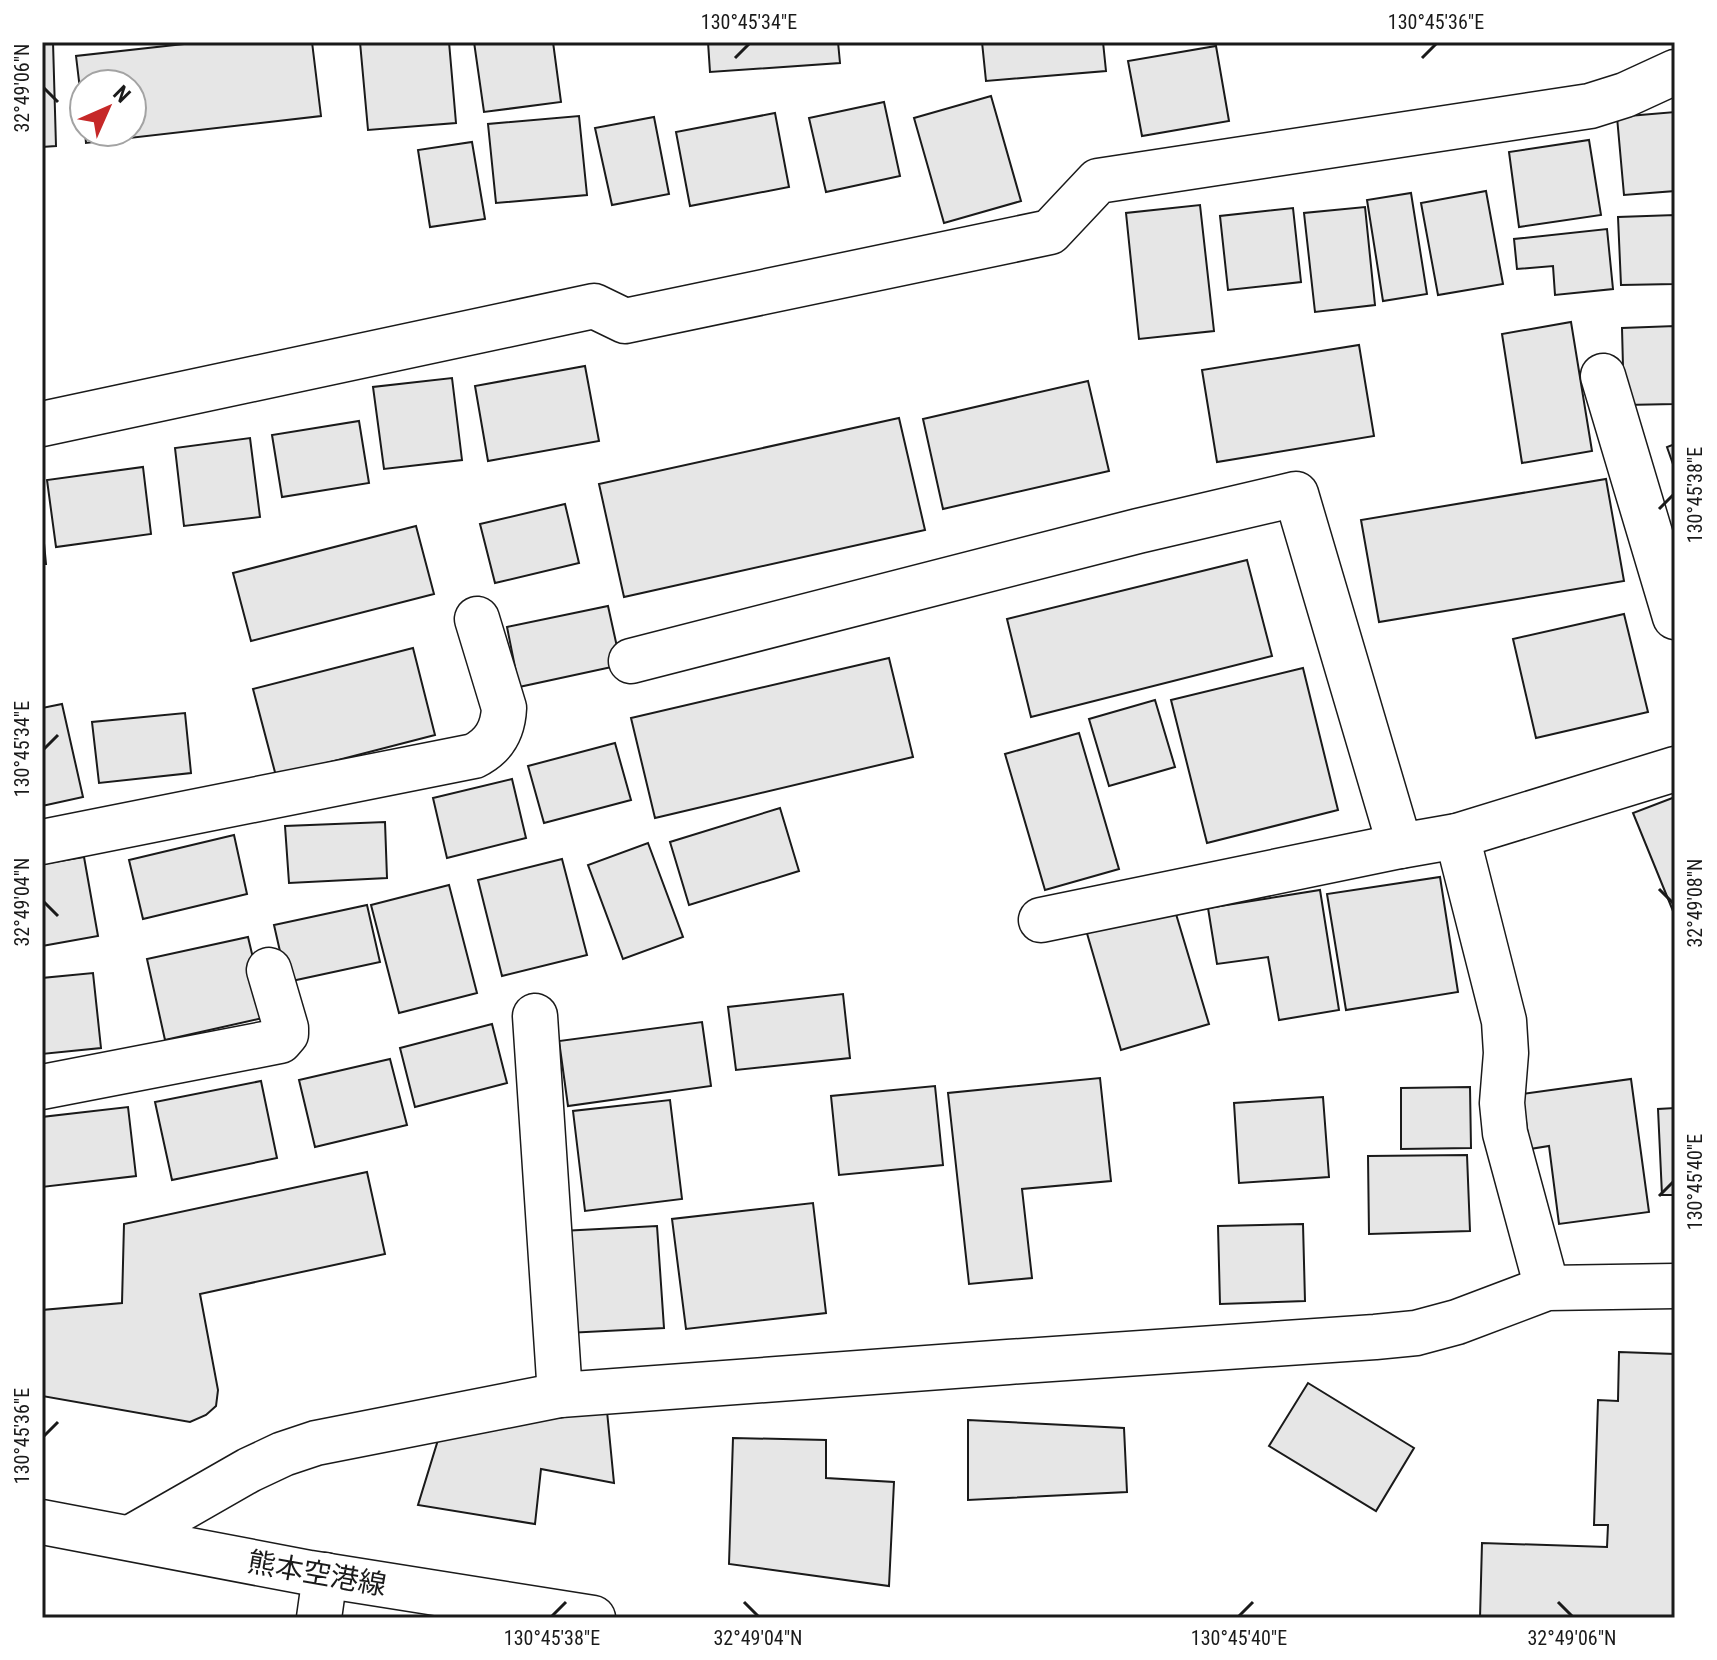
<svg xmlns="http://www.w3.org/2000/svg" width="1717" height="1660" font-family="'Roboto Condensed','Noto Sans JP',sans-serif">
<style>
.building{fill:#e6e6e6;stroke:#1a1a1a;stroke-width:2}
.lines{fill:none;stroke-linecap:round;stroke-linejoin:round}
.minor-casing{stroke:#1a1a1a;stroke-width:47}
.secondary-casing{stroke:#1a1a1a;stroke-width:47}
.minor{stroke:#fff;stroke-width:44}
.secondary{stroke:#fff;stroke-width:44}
.ticks{fill:none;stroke:#1a1a1a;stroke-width:3}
.labels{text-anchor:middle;stroke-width:6;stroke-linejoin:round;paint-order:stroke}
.street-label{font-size:28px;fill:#1a1a1a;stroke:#fff}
.neatline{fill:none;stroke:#1a1a1a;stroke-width:3}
.ticks-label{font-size:20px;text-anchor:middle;fill:#1a1a1a}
</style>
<rect width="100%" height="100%" fill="#fff"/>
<g class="building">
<path d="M 42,42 L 53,42 L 56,146 L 42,147 Z"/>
<path d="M 202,42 L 312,42 L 321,116 L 86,143 L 85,132 L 132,132 L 132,84 L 84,84 L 84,123 L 76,56 Z"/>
<path d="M 360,42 L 449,42 L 456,123 L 368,130 Z"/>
<path d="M 474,42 L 553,42 L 561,102 L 484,112 Z"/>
<path d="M 708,42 L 838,42 L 840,63 L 710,72 Z"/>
<path d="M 982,42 L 1103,42 L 1106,71 L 986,81 Z"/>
<path d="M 1216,46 L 1229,121 L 1142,136 L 1128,61 Z"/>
<path d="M 991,96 L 1021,201 L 944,223 L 914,118 Z"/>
<path d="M 884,102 L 900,176 L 826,192 L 809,118 Z"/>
<path d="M 1675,112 L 1675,191 L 1624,195 L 1617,117 Z"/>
<path d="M 775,113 L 789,187 L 690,206 L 676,132 Z"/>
<path d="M 579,116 L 587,195 L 496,203 L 488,124 Z"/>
<path d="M 654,117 L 669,194 L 612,205 L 595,128 Z"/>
<path d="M 1589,140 L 1601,215 L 1519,227 L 1509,152 Z"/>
<path d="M 472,142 L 485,219 L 430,227 L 418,150 Z"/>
<path d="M 1486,191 L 1503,284 L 1438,295 L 1421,203 Z"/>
<path d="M 1411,193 L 1427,294 L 1383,301 L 1367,200 Z"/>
<path d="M 1200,205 L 1214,331 L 1139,339 L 1126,213 Z"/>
<path d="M 1365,207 L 1375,305 L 1315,312 L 1304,213 Z"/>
<path d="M 1293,208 L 1301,282 L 1228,290 L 1220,216 Z"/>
<path d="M 1675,215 L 1675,284 L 1621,285 L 1618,217 Z"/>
<path d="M 1607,229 L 1613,289 L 1555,295 L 1553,266 L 1517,269 L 1514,239 Z"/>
<path d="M 1571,322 L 1592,451 L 1522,463 L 1502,334 Z"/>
<path d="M 1675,326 L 1675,404 L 1624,405 L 1622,328 Z"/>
<path d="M 1359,345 L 1374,436 L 1217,462 L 1202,370 Z"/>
<path d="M 585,366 L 599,441 L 488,461 L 475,386 Z"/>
<path d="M 452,378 L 462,460 L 384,469 L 373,387 Z"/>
<path d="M 1088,381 L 1109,471 L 943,509 L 923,419 Z"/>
<path d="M 899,418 L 925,530 L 624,597 L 599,484 Z"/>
<path d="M 359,421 L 369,483 L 282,497 L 272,435 Z"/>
<path d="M 250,438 L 260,517 L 184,526 L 175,448 Z"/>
<path d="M 1675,444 L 1675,470 L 1667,447 Z"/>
<path d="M 143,467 L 151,534 L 56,547 L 47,480 Z"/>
<path d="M 1606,479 L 1624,581 L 1379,622 L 1361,520 Z"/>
<path d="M 565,504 L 579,563 L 495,583 L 480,524 Z"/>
<path d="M 42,522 L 46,564 L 42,564 Z"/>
<path d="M 416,526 L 434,594 L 251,641 L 233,573 Z"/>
<path d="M 1247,560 L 1272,656 L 1031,717 L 1007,619 Z"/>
<path d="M 608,606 L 621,665 L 519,687 L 507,627 Z"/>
<path d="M 1624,614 L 1648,712 L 1536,738 L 1513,639 Z"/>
<path d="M 413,648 L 435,735 L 276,776 L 253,689 Z"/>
<path d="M 889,658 L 913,757 L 655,818 L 631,718 Z"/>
<path d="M 1303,668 L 1338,810 L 1207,843 L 1171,700 Z"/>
<path d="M 1155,700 L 1175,767 L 1109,786 L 1089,719 Z"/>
<path d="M 62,704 L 83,797 L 42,806 L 42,708 Z"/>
<path d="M 185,713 L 191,773 L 99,783 L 92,722 Z"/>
<path d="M 1079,733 L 1119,869 L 1045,890 L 1005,754 Z"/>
<path d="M 615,743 L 631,800 L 544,823 L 528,766 Z"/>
<path d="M 512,779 L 526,838 L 447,858 L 433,798 Z"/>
<path d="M 1675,797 L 1675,910 L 1673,911 L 1633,813 Z"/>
<path d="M 780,808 L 799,871 L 689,905 L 670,842 Z"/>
<path d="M 385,822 L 387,878 L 289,883 L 285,826 Z"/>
<path d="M 234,835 L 247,894 L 143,919 L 129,860 Z"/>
<path d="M 648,843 L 683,937 L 623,959 L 588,865 Z"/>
<path d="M 84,857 L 98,936 L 42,946 L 42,864 Z"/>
<path d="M 562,859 L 587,955 L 502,976 L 478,880 Z"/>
<path d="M 1440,877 L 1458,992 L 1346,1010 L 1327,894 Z"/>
<path d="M 449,885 L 477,993 L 399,1013 L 371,905 Z"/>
<path d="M 1320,890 L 1339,1010 L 1279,1020 L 1268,957 L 1217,964 L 1208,908 Z"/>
<path d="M 1173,904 L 1209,1024 L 1121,1050 L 1086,930 Z"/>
<path d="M 367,905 L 380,962 L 287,982 L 274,925 Z"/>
<path d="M 248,937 L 267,1017 L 165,1040 L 147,959 Z"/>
<path d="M 93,973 L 101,1048 L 42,1054 L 42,978 Z"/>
<path d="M 843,994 L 850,1058 L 736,1070 L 728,1007 Z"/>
<path d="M 702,1022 L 711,1086 L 568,1106 L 559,1041 Z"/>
<path d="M 492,1024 L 507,1083 L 415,1107 L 400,1048 Z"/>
<path d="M 390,1059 L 407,1125 L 315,1147 L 299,1080 Z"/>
<path d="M 1100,1078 L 1111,1181 L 1022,1189 L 1032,1278 L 969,1284 L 948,1093 Z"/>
<path d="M 1631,1079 L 1649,1212 L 1559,1224 L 1549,1146 L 1530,1149 L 1522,1094 Z"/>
<path d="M 261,1081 L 277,1158 L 172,1180 L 155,1102 Z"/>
<path d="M 935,1086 L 943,1165 L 839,1175 L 831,1096 Z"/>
<path d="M 1470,1087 L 1471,1148 L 1401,1149 L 1401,1088 Z"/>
<path d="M 1323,1097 L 1329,1177 L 1239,1183 L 1234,1103 Z"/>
<path d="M 670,1100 L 682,1199 L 585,1211 L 573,1111 Z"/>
<path d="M 128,1107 L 136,1176 L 42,1187 L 42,1117 Z"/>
<path d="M 1675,1108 L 1675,1195 L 1662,1195 L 1658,1109 Z"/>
<path d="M 1467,1155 L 1470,1231 L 1369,1234 L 1368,1156 Z"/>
<path d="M 367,1172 L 385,1254 L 200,1294 L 218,1390 L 216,1406 L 206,1415 L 190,1422 L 42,1396 L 42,1310 L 122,1303 L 124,1224 Z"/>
<path d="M 813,1203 L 826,1313 L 686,1329 L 672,1219 Z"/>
<path d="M 1303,1224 L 1305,1301 L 1220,1304 L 1218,1226 Z"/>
<path d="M 657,1226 L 664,1328 L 567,1333 L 561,1231 Z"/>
<path d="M 1619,1352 L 1675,1354 L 1675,1618 L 1480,1618 L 1482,1543 L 1607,1547 L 1608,1525 L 1594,1525 L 1598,1400 L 1618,1401 Z"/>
<path d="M 1308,1383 L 1414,1448 L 1376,1511 L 1269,1446 Z"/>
<path d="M 606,1401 L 614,1483 L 541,1469 L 535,1524 L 418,1505 L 442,1427 Z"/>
<path d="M 968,1420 L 1124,1428 L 1127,1492 L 968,1500 Z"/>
<path d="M 733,1438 L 826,1440 L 826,1478 L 894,1482 L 889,1586 L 729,1564 Z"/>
</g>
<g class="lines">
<g class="minor-casing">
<g id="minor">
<path d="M 1603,376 L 1675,617"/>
<path d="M 42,424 L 594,306 L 625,321 L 1050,232 L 1098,181 L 1590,106 L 1625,95 L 1675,72"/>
<path d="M 631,661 L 1138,531 L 1296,494 L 1400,846 L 1457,836 L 1675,769"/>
<path d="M 1457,836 L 1504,1021 L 1506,1053 L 1502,1103 L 1505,1133 L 1547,1288"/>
<path d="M 42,842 L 474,756 C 494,746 503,730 504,708 L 477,619"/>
<path d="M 1041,920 L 1400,846"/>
<path d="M 535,1016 L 560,1395"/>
<path d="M 42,1087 L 280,1041 L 286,1034 L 286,1028 L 269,970"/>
<path d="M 130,1538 L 249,1470 L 283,1454 L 316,1443 L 560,1395 L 1008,1362 L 1375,1337 L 1416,1333 L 1457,1322 L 1547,1288 L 1675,1286"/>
<path d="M 319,1618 L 325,1575"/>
</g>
</g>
<g class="secondary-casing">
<path id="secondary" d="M 42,1522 L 310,1573 L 593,1618"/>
</g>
<use href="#minor" class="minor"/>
<use href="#secondary" class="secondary"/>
</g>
<path class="ticks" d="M 735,58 L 749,44M 1422,58 L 1436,44M 44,88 L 58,102M 1659,509 L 1673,495M 44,749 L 58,735M 1659,889 L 1673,903M 44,902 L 58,916M 1659,1196 L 1673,1182M 44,1436 L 58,1422M 744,1602 L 758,1616M 1558,1602 L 1572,1616M 552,1616 L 566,1602M 1239,1616 L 1253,1602"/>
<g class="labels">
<g class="street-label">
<text transform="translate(317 1573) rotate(10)" y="10">熊本空港線</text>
</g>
</g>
<rect width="1717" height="1660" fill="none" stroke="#ffffff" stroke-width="88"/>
<g transform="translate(108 108) rotate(45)"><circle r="38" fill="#ffffff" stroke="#a3a3a3" stroke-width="2"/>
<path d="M0-6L14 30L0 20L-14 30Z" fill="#c62828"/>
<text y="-12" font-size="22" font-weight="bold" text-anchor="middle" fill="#1a1a1a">N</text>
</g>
<rect x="44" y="44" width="1629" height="1572" class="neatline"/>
<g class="ticks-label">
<text x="749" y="29">130°45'34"E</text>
<text x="1436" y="29">130°45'36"E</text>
<text transform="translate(22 88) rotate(-90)" y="7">32°49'06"N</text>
<text transform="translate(1695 495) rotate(-90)" y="7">130°45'38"E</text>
<text transform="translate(22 749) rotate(-90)" y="7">130°45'34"E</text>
<text transform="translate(22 902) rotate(-90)" y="7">32°49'04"N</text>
<text transform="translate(1695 903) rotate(-90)" y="7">32°49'08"N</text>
<text transform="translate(1695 1182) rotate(-90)" y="7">130°45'40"E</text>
<text transform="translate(22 1436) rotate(-90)" y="7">130°45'36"E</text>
<text x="552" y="1645">130°45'38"E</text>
<text x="758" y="1645">32°49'04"N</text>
<text x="1239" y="1645">130°45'40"E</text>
<text x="1572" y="1645">32°49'06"N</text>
</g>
</svg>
